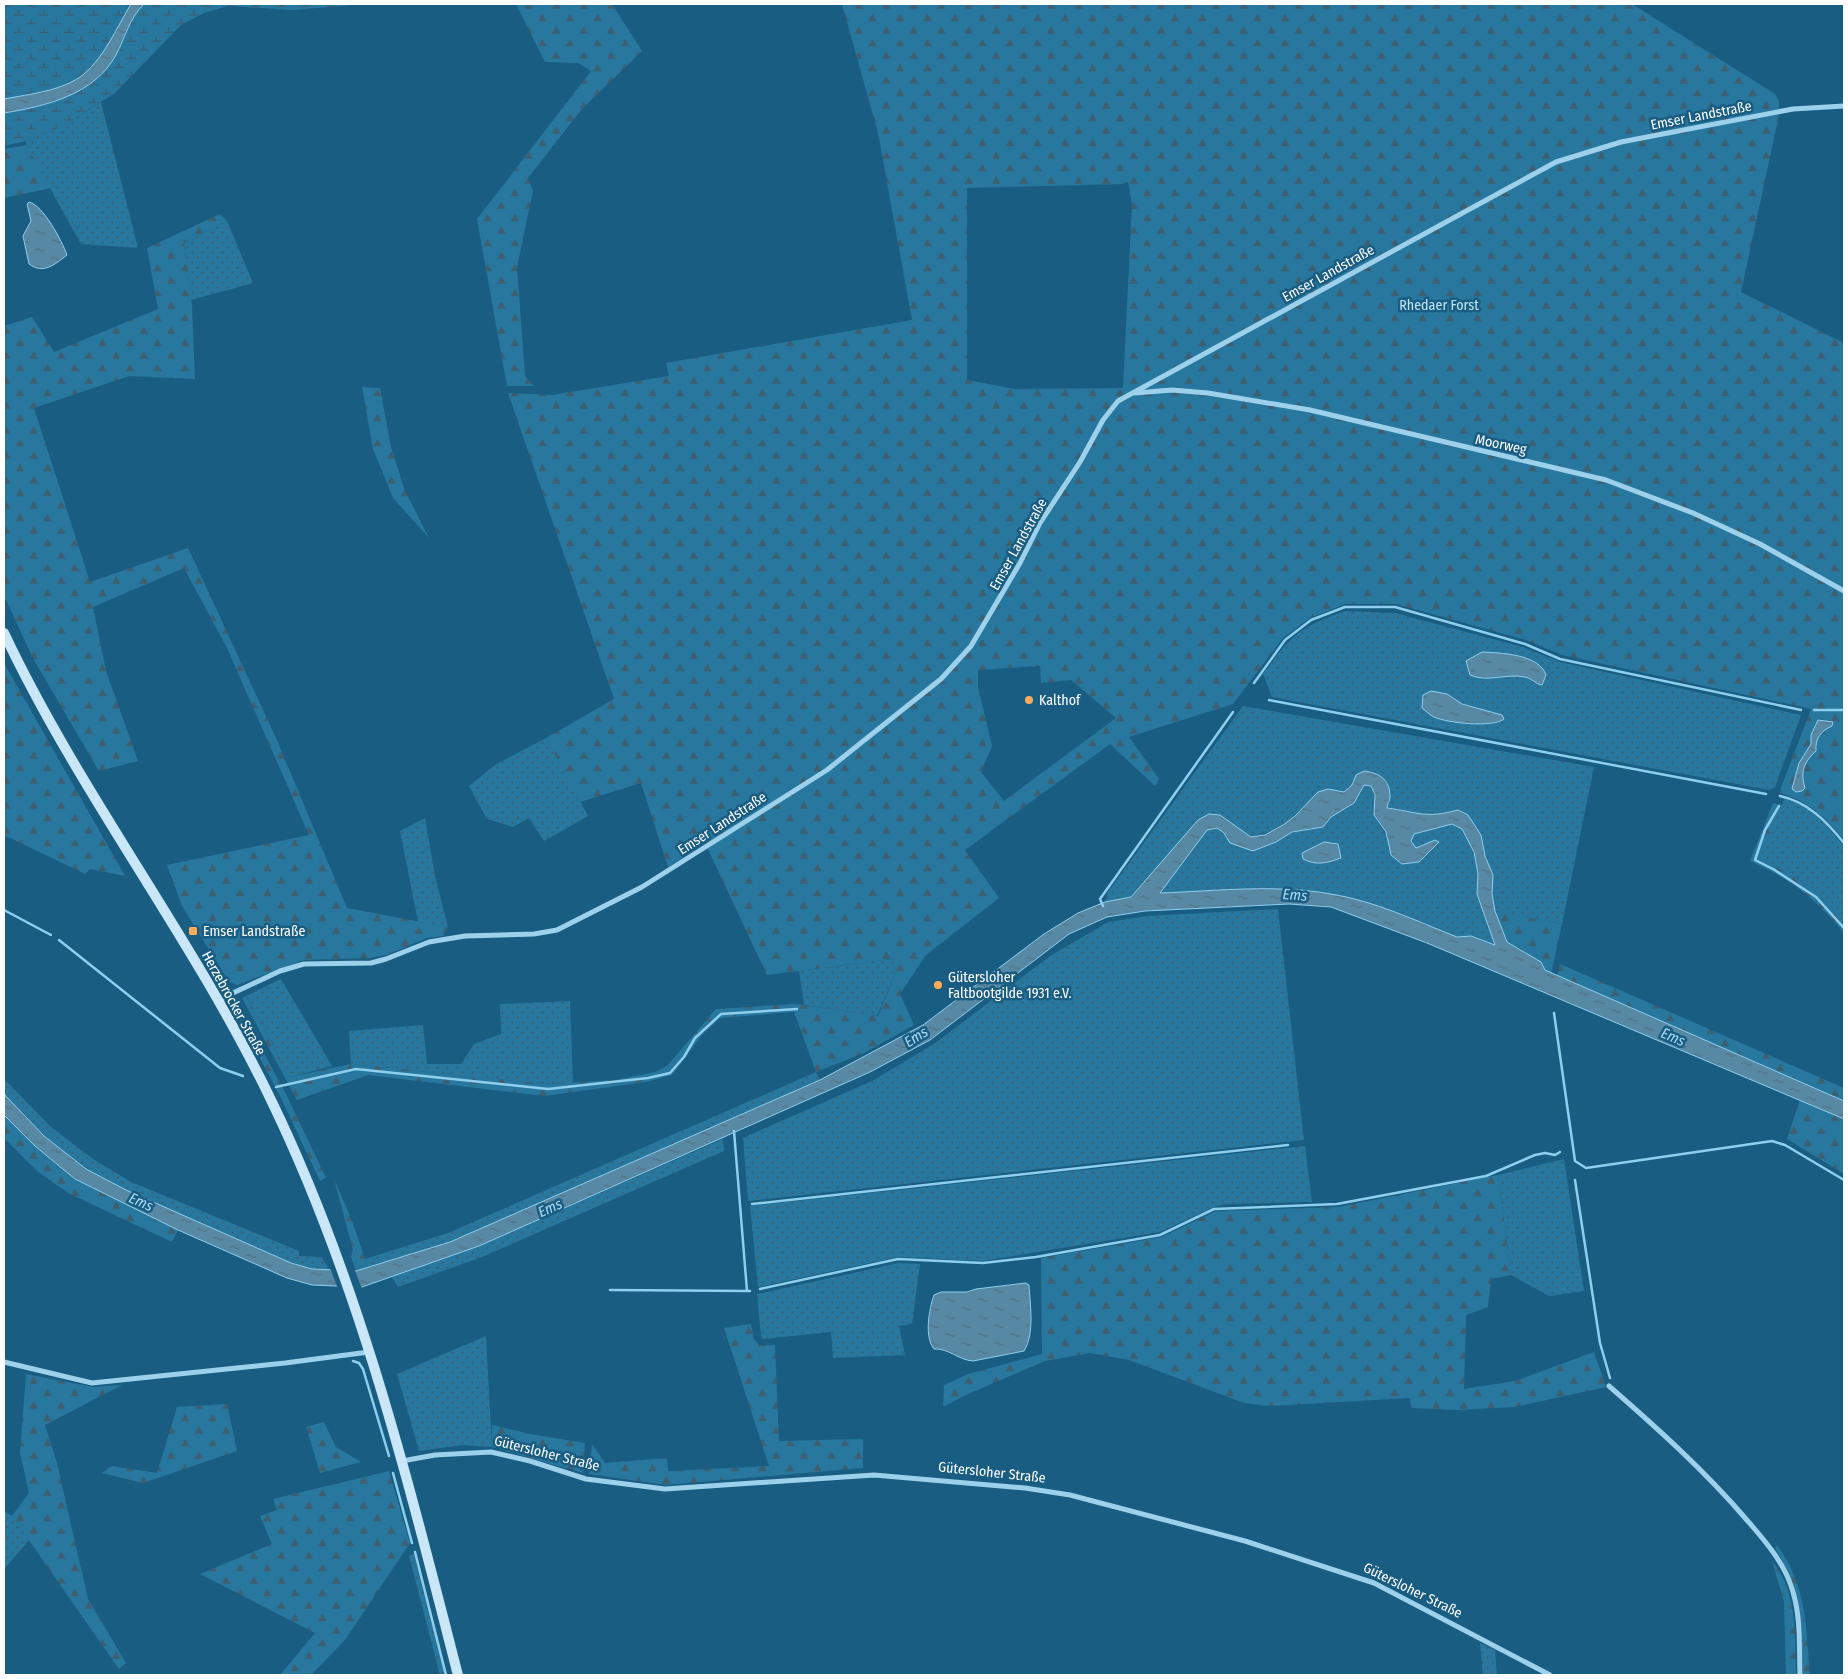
<svg xmlns="http://www.w3.org/2000/svg" width="1848" height="1679" font-family="'Fira Sans Condensed',sans-serif">
<style>
.grass{fill:url(#grass-dots)}
.forest{fill:url(#forest-firs);fill-rule:evenodd}
.wetland{fill:url(#wetland-marsh)}
.water{fill:url(#water-ripples);stroke:#8fcfee;fill-rule:evenodd}
.pier{fill:#195d82}
.lines{fill:none;stroke-linecap:round;stroke-linejoin:round}
.stream{stroke:#8fcfee;stroke-width:2.5}
.street{stroke:#9dd1eb;stroke-width:5}
.secondary{stroke:#c9e7f8;stroke-width:10}
.poi-dot{fill:#ffab57;stroke:#195d82;stroke-width:2}
.labels{text-anchor:middle;stroke-width:5;stroke-linejoin:round;paint-order:stroke}
.street-label{font-size:14px;fill:#fff;stroke:#195d82}
.park-label{font-size:14px;fill:#c2e6f8;stroke:#195d82}
.poi-label{font-size:14px;fill:#fff;stroke:#195d82;text-anchor:start}
.water-label{font-size:15px;font-style:italic;fill:#a8daf3;stroke:#195d82}
</style>
<defs>
<pattern id="grass-dots" width="8" height="8" patternUnits="userSpaceOnUse" patternTransform="scale(1.25)"><rect width="8" height="8" fill="#28779f"/><path d="M2 2h.1M6 6h.1" fill="none" stroke="#3c5f71" stroke-width="1.8" stroke-linecap="round"/></pattern>
<pattern id="forest-firs" width="22" height="20" patternUnits="userSpaceOnUse" patternTransform="scale(1.25)"><rect width="22" height="20" fill="#28779f"/><path d="M5 1l3.5 6h-7zM16 11l3.5 6h-7z" fill="#3c5f71"/></pattern>
<pattern id="wetland-marsh" width="20" height="14" patternUnits="userSpaceOnUse" patternTransform="scale(1.25)"><rect width="20" height="14" fill="#28779f"/><path d="M1 5h8M5 5V1M11 12h8M15 12V8" fill="none" stroke="#3c5f71"/></pattern>
<pattern id="water-ripples" width="26" height="14" patternUnits="userSpaceOnUse" patternTransform="scale(1.25)"><rect width="26" height="14" fill="#5789a5"/><path d="M2 4q2-2 4 0t4 0M15 11q2-2 4 0t4 0" fill="none" stroke="#537181"/></pattern>
</defs>
<rect width="100%" height="100%" fill="#195d82"/>
<g class="grass">
<path d="M 101,102 L 138,248 L 81,244 L 26,145 L 26,141 L 62,126 Z"/>
<path d="M 227,221 L 253,283 L 191,300 L 184,243 Z"/>
<path d="M 1345,611 L 1395,613 L 1523,647 L 1560,662 L 1801,715 L 1775,787 L 1769,790 L 1272,697 L 1263,674 C 1291,636 1299,627 1345,611 Z"/>
<path d="M 1243,706 L 1594,767 L 1562,924 L 1495,911 L 1492,894 L 1493,875 L 1485,856 L 1481,835 L 1458,810 C 1424,819 1418,812 1387,808 L 1390,800 L 1386,781 L 1352,785 L 1344,792 L 1318,792 C 1298,813 1281,832 1251,837 L 1220,815 L 1208,814 L 1198,820 L 1131,897 L 1105,902 L 1108,892 Z"/>
<path d="M 546,738 L 588,816 L 544,841 L 529,818 L 513,827 L 487,819 L 469,786 L 495,765 Z"/>
<path d="M 1364,785 L 1371,786 C 1376,797 1373,803 1374,814 C 1375,821 1386,831 1389,842 L 1419,862 L 1439,843 L 1427,844 L 1416,848 L 1411,841 L 1414,833 L 1452,824 L 1462,829 L 1474,852 L 1478,874 L 1477,894 L 1495,945 L 1471,936 L 1457,937 C 1416,921 1375,901 1331,894 C 1274,884 1216,891 1159,893 L 1207,830 L 1217,828 L 1224,833 L 1230,843 L 1276,842 L 1292,832 L 1323,827 L 1331,817 L 1354,803 Z"/>
<path d="M 1784,799 C 1809,803 1829,828 1844,846 L 1844,922 L 1812,887 L 1759,858 Z"/>
<path d="M 425,818 L 435,876 L 448,927 L 418,922 L 400,831 Z"/>
<path d="M 1278,909 L 1304,1140 L 748,1201 L 743,1138 L 872,1081 L 934,1044 L 1050,956 L 1108,922 L 1147,916 Z"/>
<path d="M 892,959 L 896,972 L 877,1016 L 804,1005 L 799,971 Z"/>
<path d="M 281,979 L 332,1066 L 290,1077 L 246,996 Z"/>
<path d="M 570,1001 L 573,1084 L 544,1084 L 351,1064 L 349,1031 L 423,1025 L 427,1064 L 461,1064 L 474,1044 L 501,1034 L 500,1004 Z"/>
<path d="M 816,1072 L 820,1080 L 450,1242 L 368,1268 L 365,1259 L 448,1233 Z"/>
<path d="M 4,1079 L 51,1127 L 93,1159 L 131,1182 L 299,1251 L 299,1256 L 321,1257 L 330,1270 L 312,1269 L 291,1263 L 126,1190 L 86,1169 L 44,1136 L 4,1094 Z"/>
<path d="M 723,1139 L 724,1151 L 482,1257 L 398,1287 L 391,1276 L 479,1246 Z"/>
<path d="M 1305,1146 L 1312,1202 L 1226,1204 L 1214,1207 L 1160,1232 L 983,1261 L 898,1257 L 758,1287 L 750,1206 Z"/>
<path d="M 1564,1159 L 1584,1291 L 1549,1296 L 1511,1275 L 1498,1175 Z"/>
<path d="M 899,1263 L 920,1264 L 912,1324 L 899,1326 L 905,1355 L 833,1358 L 831,1332 L 763,1339 L 761,1336 L 757,1294 Z"/>
<path d="M 486,1336 L 492,1447 L 462,1445 L 419,1451 L 397,1374 Z"/>
<path d="M 4,1511 L 12,1516 L 30,1539 L 4,1569 Z"/>
<path d="M 414,1554 L 445,1675 L 440,1675 L 409,1556 Z"/>
<path d="M 1480,1643 L 1495,1650 L 1497,1675 L 1483,1675 Z"/>
</g>
<g class="forest">
<path d="M 516,4 L 612,4 L 642,51 L 581,110 L 528,178 L 533,191 L 517,267 L 525,376 L 534,386 L 507,386 L 477,219 L 591,71 L 578,63 L 545,62 Z"/>
<path d="M 842,4 L 1632,4 L 1775,94 L 1779,101 L 1779,115 L 1741,292 L 1844,343 L 1844,840 C 1826,818 1808,800 1779,793 L 1811,709 L 1562,655 L 1526,640 L 1396,604 L 1345,604 L 1310,618 L 1283,638 L 1233,704 L 1129,737 L 1159,779 L 1155,786 L 1110,744 L 965,850 L 999,898 L 926,955 L 900,994 L 914,1025 L 864,1053 L 816,1072 L 794,1012 L 720,1018 L 702,1035 L 672,1075 L 646,1082 L 544,1096 L 368,1075 L 297,1100 L 242,998 L 246,996 L 290,1077 L 351,1064 L 544,1084 L 616,1080 L 655,1072 L 667,1066 L 716,1009 L 795,1004 L 878,1016 L 896,972 L 892,959 L 767,975 L 705,843 L 668,867 L 641,783 L 580,802 L 546,738 L 614,699 L 508,393 L 552,395 L 669,376 L 666,363 L 912,320 L 878,133 ZM 1128,182 L 1132,204 L 1123,388 L 1015,389 L 967,380 L 967,188 L 1121,184 ZM 1040,666 L 1041,683 L 1071,680 L 1116,718 L 1004,801 L 981,772 L 992,746 L 978,687 L 978,670 Z"/>
<path d="M 26,145 L 51,188 L 4,198 L 4,149 Z"/>
<path d="M 220,214 L 227,221 L 184,243 L 192,306 L 195,379 L 129,376 L 34,408 L 90,582 L 188,548 L 276,738 L 347,908 L 448,927 L 443,936 L 427,938 L 386,955 L 370,958 L 304,960 L 237,985 L 229,982 L 182,906 L 167,865 L 309,835 L 227,648 L 184,568 L 93,607 L 106,671 L 138,761 L 99,771 L 34,660 L 4,596 L 4,326 L 32,317 L 54,352 L 158,309 L 147,248 Z"/>
<path d="M 362,387 L 380,388 L 391,447 L 405,491 L 429,538 L 393,498 L 373,449 Z"/>
<path d="M 4,663 L 125,876 L 90,869 L 85,874 L 4,835 Z"/>
<path d="M 1773,803 L 1782,805 L 1760,858 L 1812,887 L 1844,922 L 1844,933 C 1815,898 1791,879 1750,861 Z"/>
<path d="M 1495,911 L 1562,924 L 1551,974 L 1521,949 L 1507,942 Z"/>
<path d="M 1560,964 L 1844,1088 L 1844,1101 L 1557,977 Z"/>
<path d="M 234,1009 L 244,1017 L 286,1094 L 326,1178 L 320,1181 L 280,1096 Z"/>
<path d="M 1800,1100 L 1844,1119 L 1844,1174 L 1787,1139 Z"/>
<path d="M 4,1115 L 35,1146 L 75,1179 L 178,1230 L 172,1242 L 68,1193 L 37,1171 L 4,1138 Z"/>
<path d="M 1498,1175 L 1511,1275 L 1491,1279 L 1488,1307 L 1466,1315 L 1464,1389 L 1515,1381 L 1594,1352 L 1606,1387 L 1515,1407 L 1457,1410 L 1411,1408 L 1410,1398 L 1269,1406 L 1244,1403 L 1129,1360 L 1090,1353 L 1045,1361 L 966,1395 L 943,1407 L 944,1385 L 968,1374 L 1042,1354 L 1041,1258 L 1162,1237 L 1216,1211 L 1338,1207 Z"/>
<path d="M 334,1179 L 351,1218 L 368,1268 L 356,1271 L 351,1257 L 353,1250 Z"/>
<path d="M 751,1324 L 754,1339 L 759,1345 L 775,1345 L 779,1441 L 863,1439 L 863,1468 L 667,1485 L 589,1474 L 592,1444 L 605,1463 L 667,1458 L 668,1471 L 769,1466 L 724,1328 Z"/>
<path d="M 26,1374 L 93,1387 L 122,1385 L 45,1425 L 57,1463 L 88,1599 L 126,1663 L 119,1669 L 12,1516 L 29,1493 L 20,1453 Z"/>
<path d="M 227,1404 L 237,1451 L 143,1483 L 102,1473 L 111,1466 L 157,1473 L 177,1407 Z"/>
<path d="M 324,1422 L 336,1447 L 361,1462 L 320,1473 L 306,1427 Z"/>
<path d="M 492,1425 L 530,1434 L 585,1443 L 583,1473 L 492,1447 Z"/>
<path d="M 389,1471 L 410,1543 L 345,1640 L 311,1675 L 280,1675 L 315,1633 L 200,1574 L 272,1544 L 260,1516 L 277,1510 L 273,1499 Z"/>
<path d="M 1777,1545 C 1807,1586 1806,1626 1810,1675 L 1803,1675 C 1801,1626 1802,1591 1775,1548 Z"/>
<path d="M 1772,1561 C 1798,1593 1795,1636 1796,1675 L 1786,1675 L 1784,1602 Z"/>
</g>
<g class="wetland">
<path d="M 4,4 L 131,4 C 117,27 105,56 84,74 C 63,91 30,94 4,99 Z"/>
<path d="M 144,4 L 364,4 L 293,10 L 228,6 L 204,13 L 181,25 L 115,93 L 62,126 L 26,141 L 4,146 L 4,113 C 47,106 92,95 116,55 C 126,38 130,17 144,4 Z"/>
</g>
<g class="water">
<path d="M 131,4 L 144,4 C 130,17 125,38 116,55 C 94,95 46,106 4,113 L 4,99 C 30,94 63,91 84,74 C 105,56 117,27 131,4 Z"/>
<path d="M 29,202 C 43,205 62,241 67,255 C 55,264 44,275 29,264 L 23,236 L 31,221 L 27,204 Z"/>
<path d="M 1482,652 C 1501,653 1539,654 1546,675 L 1542,685 C 1535,684 1532,678 1525,677 C 1506,673 1488,683 1470,675 L 1466,661 Z"/>
<path d="M 1431,691 L 1447,694 L 1462,704 L 1502,715 L 1504,719 C 1493,728 1447,723 1434,717 C 1430,715 1426,711 1422,708 L 1423,695 Z"/>
<path d="M 1818,720 L 1833,722 L 1832,726 C 1821,731 1815,738 1816,751 C 1804,762 1800,771 1805,788 L 1802,791 L 1796,792 L 1792,789 L 1799,763 L 1811,744 L 1811,735 Z"/>
<path d="M 1364,771 C 1379,773 1390,779 1390,797 C 1390,801 1387,804 1387,808 C 1418,812 1425,819 1458,810 L 1468,815 L 1481,835 L 1485,856 L 1493,875 L 1492,894 L 1495,911 L 1507,942 L 1541,962 L 1545,970 L 1844,1101 L 1844,1119 L 1427,943 L 1331,907 L 1289,904 L 1145,911 L 1107,917 L 1069,934 L 930,1040 L 870,1072 L 479,1246 L 362,1287 L 312,1285 L 287,1278 L 178,1230 L 75,1179 L 35,1146 L 4,1115 L 4,1094 L 44,1136 L 86,1169 L 126,1190 L 291,1263 L 312,1269 L 356,1271 L 450,1242 L 820,1080 L 923,1025 L 1044,934 L 1078,913 L 1105,902 L 1131,897 L 1198,820 L 1209,814 L 1220,815 L 1251,837 L 1265,835 L 1283,825 L 1295,816 L 1318,792 L 1328,789 L 1344,792 L 1352,785 L 1356,775 ZM 1364,785 L 1371,786 L 1375,795 L 1374,815 L 1386,832 L 1391,855 L 1402,864 L 1419,862 L 1439,842 L 1435,840 L 1416,848 L 1411,841 L 1414,834 L 1452,824 L 1462,829 L 1474,852 L 1478,874 L 1477,894 L 1495,945 L 1471,936 L 1457,937 C 1416,921 1375,901 1331,894 C 1275,884 1216,891 1160,893 L 1207,830 L 1217,828 L 1224,833 L 1230,843 L 1253,851 L 1276,842 L 1292,832 L 1323,827 L 1331,817 L 1354,803 Z"/>
<path d="M 1324,842 L 1338,844 L 1341,858 C 1327,863 1317,866 1303,859 L 1302,853 Z"/>
<path d="M 1026,1283 L 1029,1285 C 1030,1305 1035,1333 1024,1351 L 973,1361 C 958,1360 949,1348 934,1349 C 924,1337 929,1309 934,1295 L 941,1292 L 967,1292 L 976,1289 Z"/>
</g>
<path class="pier" d="M 330,1268 L 354,1268 L 362,1289 L 338,1289 Z"/>
<g class="lines">
<g class="stream">
<path d="M 1254,683 L 1285,640 L 1311,620 L 1345,607 L 1395,607 L 1525,644 L 1560,659 L 1801,710"/>
<path d="M 1269,700 L 1766,794"/>
<path d="M 1814,710 L 1844,710"/>
<path d="M 1780,796 C 1808,802 1826,821 1844,843"/>
<path d="M 1779,806 L 1765,830 L 1755,860 L 1773,869 L 1816,897 L 1844,928"/>
<path d="M 1103,906 L 1100,899 L 1233,712"/>
<path d="M 4,910 L 51,935"/>
<path d="M 59,940 L 220,1068 L 243,1076"/>
<path d="M 1554,1013 L 1575,1161 L 1586,1168 L 1772,1141 L 1785,1145 L 1844,1180"/>
<path d="M 276,1087 L 356,1069 L 548,1089 L 648,1078 L 670,1073 L 684,1057 L 695,1038 L 721,1014 L 797,1009"/>
<path d="M 734,1131 L 747,1291"/>
<path d="M 1575,1180 L 1600,1343 L 1610,1378"/>
<path d="M 752,1204 L 1288,1145"/>
<path d="M 760,1289 L 898,1259 L 983,1263 L 1036,1257 L 1160,1235 L 1214,1209 L 1337,1204 L 1486,1176 L 1535,1155 L 1545,1153 L 1555,1155 L 1560,1152"/>
<path d="M 610,1290 L 750,1291"/>
<path d="M 353,1361 L 359,1363 L 363,1369 L 389,1456"/>
<path d="M 393,1473 L 412,1543"/>
<path d="M 415,1552 L 446,1675"/>
</g>
<g class="street">
<path d="M 1135,393 L 1172,390 L 1208,393 L 1310,410 L 1606,480 L 1693,513 L 1760,544 L 1844,591"/>
<path d="M 218,1000 L 280,971 L 304,964 L 371,963 L 386,959 L 429,942 L 465,936 L 534,934 L 557,930 L 642,887 L 827,770 L 941,679 L 971,646 L 1020,563 L 1040,523 L 1080,462 L 1103,420 L 1118,401 L 1556,162 L 1621,142 L 1793,109 L 1844,106"/>
<path d="M 4,1362 L 92,1383 L 285,1363 L 369,1352"/>
<path d="M 1609,1386 C 1657,1428 1704,1470 1746,1519 C 1765,1541 1785,1563 1793,1592 C 1801,1619 1799,1647 1800,1675"/>
<path d="M 402,1461 L 435,1455 L 491,1452 L 530,1461 L 586,1479 L 665,1489 L 874,1475 L 1025,1488 L 1070,1495 L 1245,1541 L 1374,1583 L 1550,1675"/>
</g>
<path class="secondary" d="M 4,633 C 81,796 194,939 272,1102 C 360,1284 408,1481 458,1675"/>
</g>
<g class="poi-dot">
<circle cx="1029" cy="700" r="5"/>
<rect x="188" y="926" width="10" height="10" rx="2.5"/>
<circle cx="938" cy="985" r="5"/>
</g>
<g class="labels">
<g class="street-label">
<text transform="translate(1701 115) rotate(-11)" y="5">Emser Landstraße</text>
<text transform="translate(1328 273) rotate(-29)" y="5">Emser Landstraße</text>
<text transform="translate(1501 444) rotate(12)" y="5">Moorweg</text>
<text transform="translate(1018 544) rotate(-61)" y="5">Emser Landstraße</text>
<text transform="translate(722 823) rotate(-33)" y="5">Emser Landstraße</text>
<text transform="translate(234 1003) rotate(61)" y="5">Herzebrocker Straße</text>
<text transform="translate(547 1453) rotate(14)" y="5">Gütersloher Straße</text>
<text transform="translate(992 1472) rotate(6)" y="5">Gütersloher Straße</text>
<text transform="translate(1413 1590) rotate(26)" y="5">Gütersloher Straße</text>
</g>
<g class="park-label">
<text x="1439" y="310">Rhedaer Forst</text>
</g>
<g class="poi-label">
<text x="1039" y="705">Kalthof</text>
<text x="203" y="936">Emser Landstraße</text>
<text x="948" y="982">Gütersloher<tspan x="948" dy="16">Faltbootgilde 1931 e.V.</tspan></text>
</g>
<g class="water-label">
<text transform="translate(1295 895) rotate(4)" y="5">Ems</text>
<text transform="translate(916 1037) rotate(-32)" y="5">Ems</text>
<text transform="translate(1673 1037) rotate(23)" y="5">Ems</text>
<text transform="translate(141 1202) rotate(24)" y="5">Ems</text>
<text transform="translate(550 1208) rotate(-24)" y="5">Ems</text>
</g>
</g>
<rect width="1848" height="1679" fill="none" stroke="#ffffff" stroke-width="10"/>
</svg>
